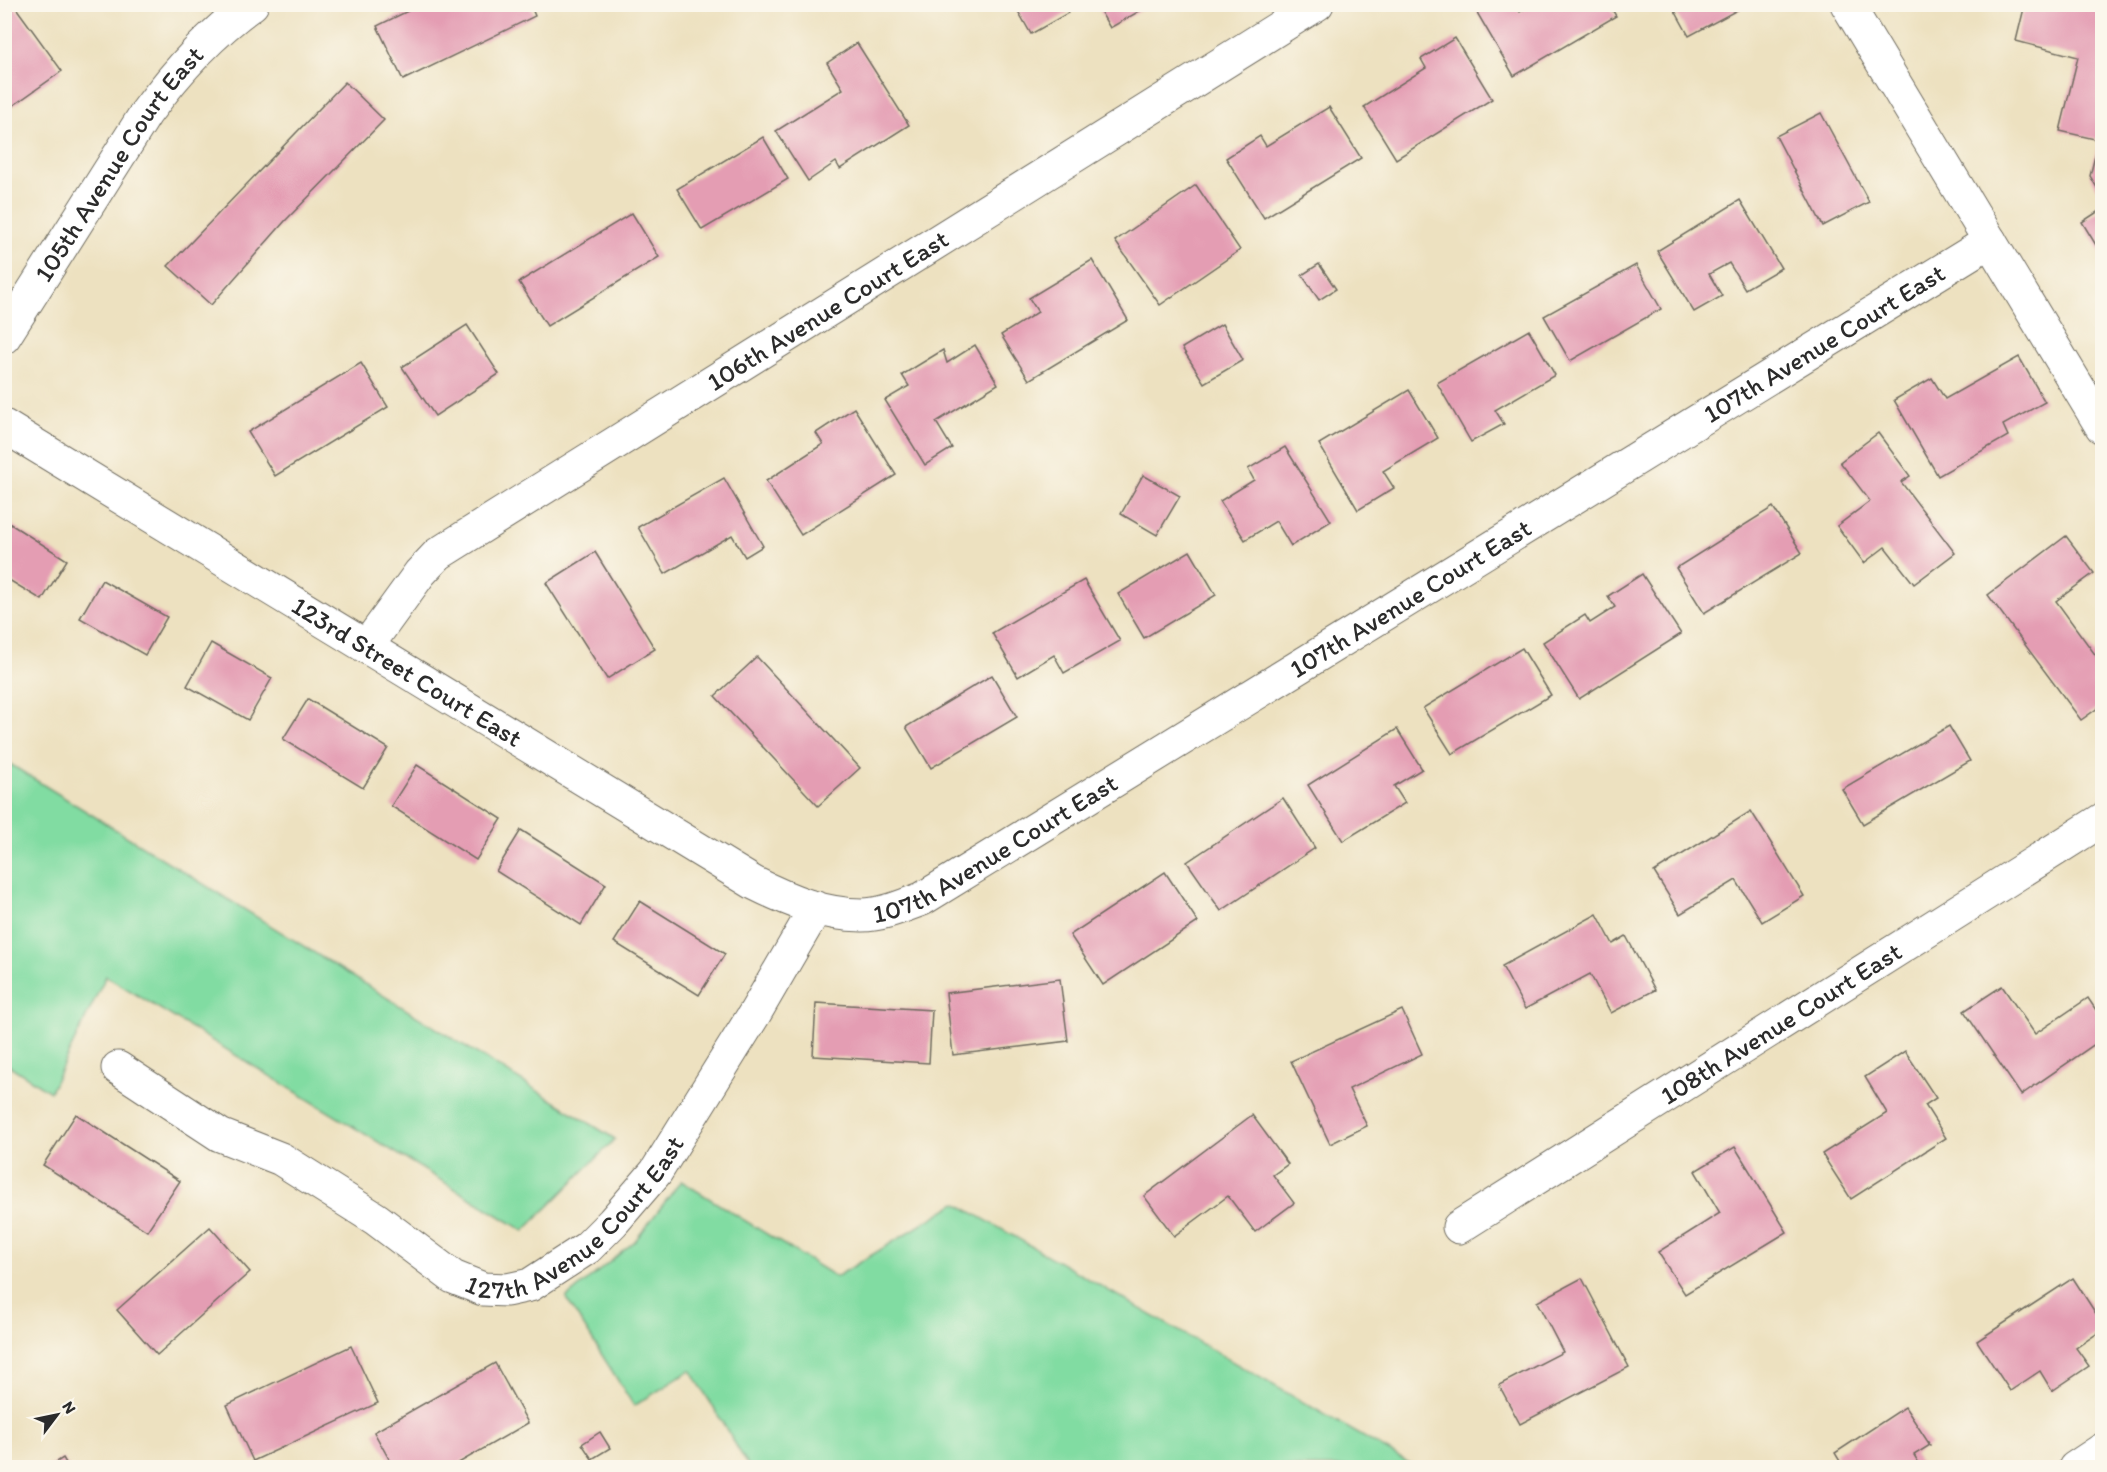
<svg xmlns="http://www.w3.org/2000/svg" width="2107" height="1472" font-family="Itim,sans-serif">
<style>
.green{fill:#81dca2;stroke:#568466;stroke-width:1.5}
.building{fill:#e49db3}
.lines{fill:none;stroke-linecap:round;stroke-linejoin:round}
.street-casing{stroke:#6f6b5f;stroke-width:35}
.street{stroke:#fff;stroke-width:33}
.labels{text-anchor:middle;stroke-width:4.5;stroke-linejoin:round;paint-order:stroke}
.street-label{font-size:26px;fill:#2b2b2b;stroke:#fbf7ec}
</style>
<rect width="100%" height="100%" fill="#fbf7ec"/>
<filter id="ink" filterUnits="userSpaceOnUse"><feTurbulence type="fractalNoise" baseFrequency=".0167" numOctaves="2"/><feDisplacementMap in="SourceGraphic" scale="12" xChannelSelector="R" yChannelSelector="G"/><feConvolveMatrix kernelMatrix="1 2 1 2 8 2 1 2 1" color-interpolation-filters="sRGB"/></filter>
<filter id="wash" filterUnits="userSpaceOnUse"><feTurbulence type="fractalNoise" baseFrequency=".008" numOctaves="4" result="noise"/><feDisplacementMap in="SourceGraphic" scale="24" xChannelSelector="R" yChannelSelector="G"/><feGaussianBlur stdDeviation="1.35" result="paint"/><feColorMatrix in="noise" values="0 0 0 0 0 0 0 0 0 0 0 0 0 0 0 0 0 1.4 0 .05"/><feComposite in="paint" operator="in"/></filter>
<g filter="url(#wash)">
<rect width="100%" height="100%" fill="#ede1c0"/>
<g class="green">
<path d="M 5,761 L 615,1139 L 524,1231 L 106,976 L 50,1092 L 5,1063 Z"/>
<path d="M 681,1181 L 836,1277 L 956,1203 L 1416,1467 L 749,1467 L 691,1370 L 634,1406 L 566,1298 L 635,1241 Z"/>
</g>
<g id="blocks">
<g class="building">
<path d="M 422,4 L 530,4 L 535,16 L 403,80 L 377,26 Z"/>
<path d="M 1014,4 L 1063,4 L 1068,13 L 1031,34 Z"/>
<path d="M 1096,4 L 1143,4 L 1145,8 L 1110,28 Z"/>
<path d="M 1472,4 L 1516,4 L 1520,12 L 1532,4 L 1609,4 L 1616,16 L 1514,76 Z"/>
<path d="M 1678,4 L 1742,4 L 1743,7 L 1689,36 L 1673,7 Z"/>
<path d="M 2025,4 L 2102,4 L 2102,196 L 2090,176 L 2099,140 L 2060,131 L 2078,57 L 2016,41 Z"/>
<path d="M 14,5 L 62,71 L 4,112 L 4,12 Z"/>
<path d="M 1455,38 L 1492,99 L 1396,159 L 1364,107 L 1426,68 L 1421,59 Z"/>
<path d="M 857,43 L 909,125 L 840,169 L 836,162 L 808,181 L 776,131 L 843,89 L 827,63 Z"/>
<path d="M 345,82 L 384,120 L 285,221 L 211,305 L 168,266 Z"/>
<path d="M 1329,107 L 1361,158 L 1264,218 L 1226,158 L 1260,136 L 1266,146 Z"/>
<path d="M 1821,113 L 1869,202 L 1823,226 L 1776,136 Z"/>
<path d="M 763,137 L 788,179 L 702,230 L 677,189 Z"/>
<path d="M 1196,185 L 1240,250 L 1160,305 L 1115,241 Z"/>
<path d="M 1740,200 L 1781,268 L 1745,289 L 1729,263 L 1709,274 L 1722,296 L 1694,312 L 1657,251 Z"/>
<path d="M 2102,209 L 2102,255 L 2082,222 Z"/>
<path d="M 632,213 L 659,257 L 547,326 L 519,282 Z"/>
<path d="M 1092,260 L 1128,320 L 1029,380 L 1001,335 L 1038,312 L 1029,298 Z"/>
<path d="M 1319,264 L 1336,289 L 1319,300 L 1302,275 Z"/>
<path d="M 1636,265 L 1661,309 L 1570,361 L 1544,316 Z"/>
<path d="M 1222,324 L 1243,360 L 1204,383 L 1182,348 Z"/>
<path d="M 467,325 L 499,374 L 435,416 L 402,367 Z"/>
<path d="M 1529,330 L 1555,375 L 1495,410 L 1504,424 L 1471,442 L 1437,383 Z"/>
<path d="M 975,345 L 998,384 L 936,422 L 952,448 L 925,465 L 885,400 L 909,386 L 902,375 L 943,350 L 947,363 Z"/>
<path d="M 2019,357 L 2045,402 L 2003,425 L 2008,436 L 1938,476 L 1894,400 L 1932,378 L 1945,399 Z"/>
<path d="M 361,363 L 388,407 L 275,476 L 248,432 Z"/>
<path d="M 1409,390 L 1438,438 L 1383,471 L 1394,488 L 1358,510 L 1319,444 Z"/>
<path d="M 854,408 L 896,475 L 801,535 L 766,481 L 823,444 L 816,433 Z"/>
<path d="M 1878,433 L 1910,476 L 1901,482 L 1955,553 L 1914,584 L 1885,547 L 1864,563 L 1837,526 L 1870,501 L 1840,462 Z"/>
<path d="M 1285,447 L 1331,521 L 1291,546 L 1276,521 L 1245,540 L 1220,501 L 1254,480 L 1248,469 Z"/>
<path d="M 1143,475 L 1180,496 L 1157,535 L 1121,514 Z"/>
<path d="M 724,478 L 763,546 L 745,557 L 732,535 L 665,574 L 638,527 Z"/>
<path d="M 1773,507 L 1802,553 L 1704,613 L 1676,568 Z"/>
<path d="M 4,520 L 67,560 L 42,600 L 4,577 Z"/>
<path d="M 2066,536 L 2094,573 L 2056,601 L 2102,664 L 2102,705 L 2081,720 L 1988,595 Z"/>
<path d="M 1190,551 L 1216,595 L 1144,638 L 1118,594 Z"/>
<path d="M 595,552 L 655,649 L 607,679 L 546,583 Z"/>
<path d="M 1642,574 L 1681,634 L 1579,699 L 1543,642 L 1585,615 L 1590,623 L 1615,607 L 1608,596 Z"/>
<path d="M 102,580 L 167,617 L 145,655 L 80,618 Z"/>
<path d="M 1084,580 L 1120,641 L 1064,673 L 1054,655 L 1018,677 L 992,633 Z"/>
<path d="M 211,643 L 272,678 L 248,720 L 187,686 Z"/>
<path d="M 1522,648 L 1551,695 L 1452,754 L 1423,708 Z"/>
<path d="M 757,657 L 860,768 L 818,806 L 715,696 Z"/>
<path d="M 992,675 L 1017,717 L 931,768 L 906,727 Z"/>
<path d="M 308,699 L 388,748 L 363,788 L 283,739 Z"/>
<path d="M 1949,726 L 1970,761 L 1863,824 L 1842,789 Z"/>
<path d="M 1397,729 L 1422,769 L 1394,786 L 1405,803 L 1343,841 L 1308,785 Z"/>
<path d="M 417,765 L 502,819 L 476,860 L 391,806 Z"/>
<path d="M 1283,798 L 1315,848 L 1221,911 L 1187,862 Z"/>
<path d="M 1751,811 L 1804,896 L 1762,922 L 1736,880 L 1680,914 L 1654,872 Z"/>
<path d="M 521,830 L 606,884 L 581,925 L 496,871 Z"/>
<path d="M 1165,872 L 1198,922 L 1103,985 L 1070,935 Z"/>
<path d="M 640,901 L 725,954 L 699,995 L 614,942 Z"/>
<path d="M 1597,914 L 1613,944 L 1626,936 L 1655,990 L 1611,1013 L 1590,974 L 1525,1009 L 1502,966 Z"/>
<path d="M 1060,979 L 1068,1041 L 953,1055 L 946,993 Z"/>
<path d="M 2002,986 L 2035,1034 L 2088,998 L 2102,1019 L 2102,1039 L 2021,1095 L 1964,1011 Z"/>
<path d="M 816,1003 L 932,1010 L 929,1063 L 813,1056 Z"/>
<path d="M 1402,1010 L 1422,1054 L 1349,1089 L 1367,1126 L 1330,1144 L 1291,1061 Z"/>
<path d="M 1905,1051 L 1936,1098 L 1925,1105 L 1946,1138 L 1851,1199 L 1822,1154 L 1887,1113 L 1865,1077 Z"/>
<path d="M 76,1114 L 180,1181 L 147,1231 L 43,1165 Z"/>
<path d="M 1252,1115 L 1288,1164 L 1273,1175 L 1294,1203 L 1255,1232 L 1228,1196 L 1174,1236 L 1144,1196 Z"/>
<path d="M 1735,1147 L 1787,1232 L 1685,1294 L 1658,1252 L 1720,1213 L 1695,1171 Z"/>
<path d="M 210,1227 L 250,1272 L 157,1355 L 117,1310 Z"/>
<path d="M 1582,1278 L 1629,1367 L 1520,1424 L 1499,1385 L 1563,1352 L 1537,1302 Z"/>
<path d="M 2073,1278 L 2102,1323 L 2102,1330 L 2076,1348 L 2089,1366 L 2052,1391 L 2040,1371 L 2010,1391 L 1977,1341 Z"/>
<path d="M 351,1346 L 378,1403 L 253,1461 L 227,1405 Z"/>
<path d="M 495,1363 L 528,1423 L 450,1468 L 394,1468 L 374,1432 Z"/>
<path d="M 1905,1407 L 1930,1445 L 1914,1455 L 1922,1468 L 1844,1468 L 1835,1453 Z"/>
<path d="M 600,1432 L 610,1448 L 592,1459 L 582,1444 Z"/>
<path d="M 63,1458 L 69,1468 L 47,1468 Z"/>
</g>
</g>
</g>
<g filter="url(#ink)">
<use href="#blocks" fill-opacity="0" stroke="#6f6b5f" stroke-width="1.5"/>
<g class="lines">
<g class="street-casing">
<g id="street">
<path d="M 1847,4 L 2102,427"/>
<path id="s1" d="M 4,337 L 146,113 C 176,72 210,34 252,4"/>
<path id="s2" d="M 4,426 L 754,883 C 788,900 824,915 862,915 C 883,915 903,906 922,899 L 1990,241"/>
<path id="s3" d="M 367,646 L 420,573 L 438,554 L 1317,4"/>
<path id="s4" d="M 118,1068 L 220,1135 L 281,1159 L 376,1219 L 453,1277 L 483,1289 L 507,1290 L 530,1285 L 587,1248 L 613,1222 L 656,1172 L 755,1013 L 816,908"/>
<path id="s5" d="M 1459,1227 L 2102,820"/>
<path d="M 2075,1468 L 2102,1450"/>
</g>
</g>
<use href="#street" class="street"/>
</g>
</g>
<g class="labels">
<g class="street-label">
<text dy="9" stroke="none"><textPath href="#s1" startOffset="208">105th Avenue Court East</textPath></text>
<text dy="9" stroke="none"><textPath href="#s3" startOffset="576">106th Avenue Court East</textPath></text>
<text dy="9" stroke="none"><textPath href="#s2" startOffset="2114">107th Avenue Court East</textPath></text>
<text dy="9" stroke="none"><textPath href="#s2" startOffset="1628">107th Avenue Court East</textPath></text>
<text dy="9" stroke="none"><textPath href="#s2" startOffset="472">123rd Street Court East</textPath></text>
<text dy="9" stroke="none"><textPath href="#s2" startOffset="1142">107th Avenue Court East</textPath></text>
<text dy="9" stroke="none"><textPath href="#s5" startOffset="381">108th Avenue Court East</textPath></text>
<text dy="9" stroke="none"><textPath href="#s4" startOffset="549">127th Avenue Court East</textPath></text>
</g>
</g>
<rect width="2107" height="1472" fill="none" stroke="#fbf7ec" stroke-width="24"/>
<g transform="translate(57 1415) rotate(58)" stroke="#fbf7ec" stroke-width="4.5" paint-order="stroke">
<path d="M0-4.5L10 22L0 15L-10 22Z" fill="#2b2b2b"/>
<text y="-9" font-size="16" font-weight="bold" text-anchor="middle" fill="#2b2b2b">N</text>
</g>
</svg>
